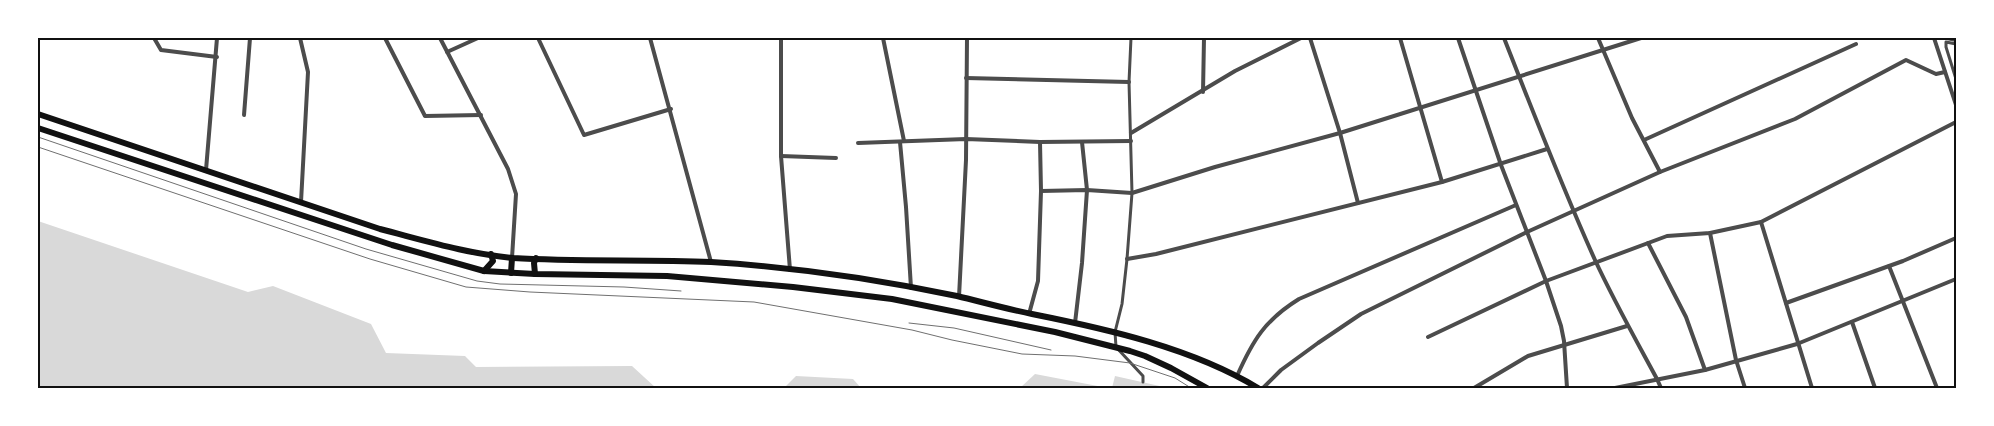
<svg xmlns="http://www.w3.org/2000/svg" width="1994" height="426" font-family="Raleway,sans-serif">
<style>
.water{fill:#d9d9d9}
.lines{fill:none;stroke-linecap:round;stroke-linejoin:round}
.pedestrian{stroke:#4c4c4c;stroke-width:3}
.minor{stroke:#4c4c4c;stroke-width:4}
.primary{stroke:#111;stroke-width:6}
.tram{stroke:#707070;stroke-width:1}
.neatline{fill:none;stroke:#111;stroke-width:2}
</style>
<rect width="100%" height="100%" fill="#fff"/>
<g class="water">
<path d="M 38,221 L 248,292 L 273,286 L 371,324 L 386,353 L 465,356 L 476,367 L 632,366 L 656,388 L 38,388 Z"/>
<path d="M 1035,374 L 1108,388 L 1020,388 Z"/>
<path d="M 796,376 L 853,379 L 861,388 L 784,388 Z"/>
<path d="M 1115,376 L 1164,387 L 1166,388 L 1112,388 Z"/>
</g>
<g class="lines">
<g class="pedestrian">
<path d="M 1131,38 L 1129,82 L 1132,193 L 1127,259 L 1122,304 L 1115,332 L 1116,347 L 1143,376 L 1143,382"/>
<path d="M 1956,44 L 1946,42 L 1946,47 L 1956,79"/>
</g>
<g class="minor">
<path d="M 154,38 L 161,50 L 217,57"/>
<path d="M 300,38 L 308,72 L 301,202"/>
<path d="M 385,38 L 425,116 L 481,115"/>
<path d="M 440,38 L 508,169 L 516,194 L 512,258"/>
<path d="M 538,38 L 584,135 L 671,109"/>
<path d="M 650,38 L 711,262"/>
<path d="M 781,38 L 781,156 L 790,270"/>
<path d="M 883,38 L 904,141"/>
<path d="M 1310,38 L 1340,133 L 1358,203"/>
<path d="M 1400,38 L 1442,182"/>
<path d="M 1458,38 L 1501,165 L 1546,281 L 1561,326 L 1564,341 L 1567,388"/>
<path d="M 1504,38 C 1533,112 1562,187 1595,260 C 1614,301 1636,340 1657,379 L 1661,388"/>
<path d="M 1598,38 L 1632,118 L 1660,172"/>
<path d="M 1934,38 L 1956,105"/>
<path d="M 1947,38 L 1956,40"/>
<path d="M 447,52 L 478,38"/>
<path d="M 966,78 L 1129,82"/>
<path d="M 1203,92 L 1204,38"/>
<path d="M 244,115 L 250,38"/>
<path d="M 1131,133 L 1235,71 L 1301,38"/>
<path d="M 1644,140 L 1856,44"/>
<path d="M 900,142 L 906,207 L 911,288"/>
<path d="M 858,143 L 966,139 L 1040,142 L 1131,141"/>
<path d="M 781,156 L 836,158"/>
<path d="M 206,170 L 217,38"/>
<path d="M 1041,191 L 1087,190 L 1132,193 L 1215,167 L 1340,133 L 1641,38"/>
<path d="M 1761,222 L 1812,388"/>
<path d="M 1710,233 L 1736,360 L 1745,388"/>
<path d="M 1648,243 L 1686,317 L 1705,370"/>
<path d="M 1127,259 L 1156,254 L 1442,182 L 1547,149"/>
<path d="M 1889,266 L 1937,388"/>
<path d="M 959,297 L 966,160 L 967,38"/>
<path d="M 1786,303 L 1903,261 L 1956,238"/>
<path d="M 1029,314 L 1038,281 L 1041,191 L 1040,142"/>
<path d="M 1852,322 L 1875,388"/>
<path d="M 1075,323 L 1082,263 L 1087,190 L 1082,142"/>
<path d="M 1428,337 L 1546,281 L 1667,236 L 1710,233 L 1761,222 L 1956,122"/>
<path d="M 1237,376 C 1253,340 1265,320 1299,299 L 1516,205"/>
<path d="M 1263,388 L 1281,370 L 1318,343 L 1361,314 L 1527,232 L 1660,172 L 1795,119 L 1906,60 L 1936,74 L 1945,72"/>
<path d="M 1474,388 L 1528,356 L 1627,326"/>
<path d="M 1615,388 L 1705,370 L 1797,344 L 1956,279"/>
</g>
<g class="primary">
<path d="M 38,114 L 380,229 C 423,240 468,254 513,258 C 579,262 646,259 711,262 C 793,267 877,279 957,296 C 982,302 1007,309 1032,314 C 1107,329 1192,348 1258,388"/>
<path d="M 38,128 L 392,245 L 484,271 L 535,274 L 667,276 L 793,287 L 892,299 L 1055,332 L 1130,351 L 1145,356 L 1171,368 L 1207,388"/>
<path d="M 484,271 L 493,261 L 491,254"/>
<path d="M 511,273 L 512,258"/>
<path d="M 535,274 L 534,263 L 536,258"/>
</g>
<g class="tram">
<path d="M 38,137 L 366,249 L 477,281 L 500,284 L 624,287 L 681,291"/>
<path d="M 38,147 L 370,259 L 466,287 L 530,292 L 754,302 L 912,330 L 952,340 L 1022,354 L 1075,356 L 1130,363 L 1175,378 L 1191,388"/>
<path d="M 909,323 L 954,328 L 1051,350"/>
</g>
</g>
<rect width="1994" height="426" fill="none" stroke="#ffffff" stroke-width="78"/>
<rect x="39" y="39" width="1916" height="348" class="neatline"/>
</svg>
